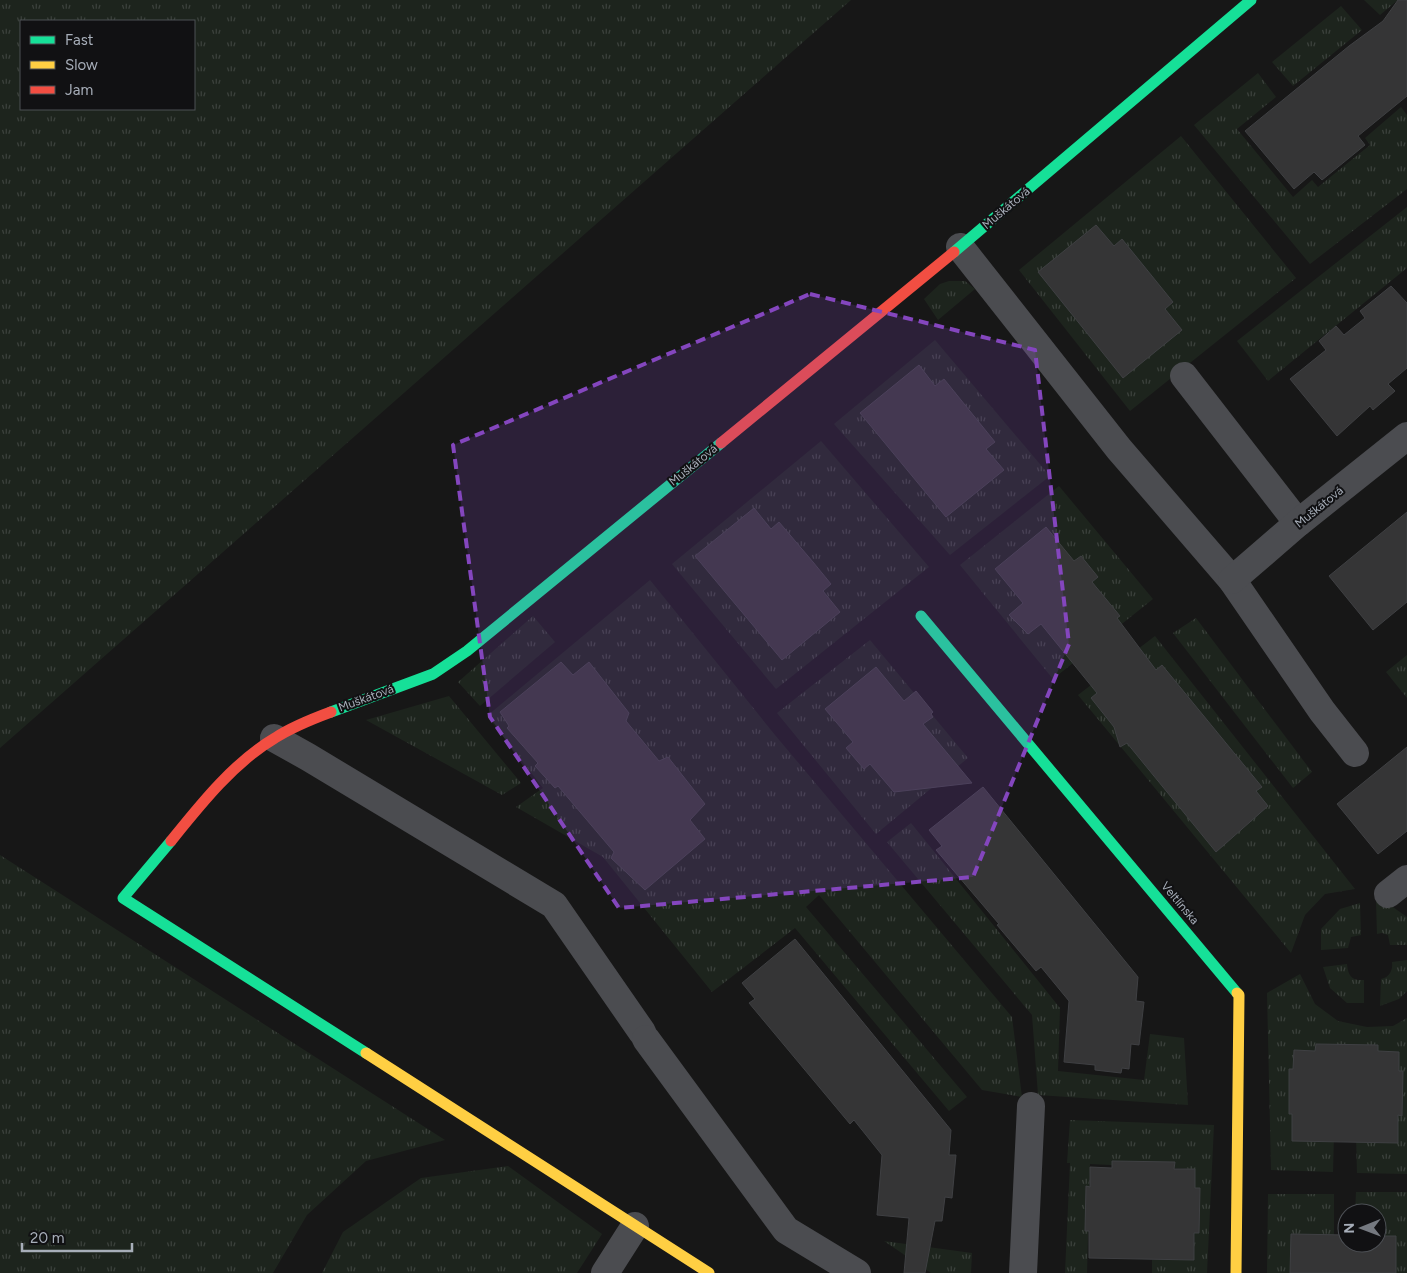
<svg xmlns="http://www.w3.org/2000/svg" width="1407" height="1273" font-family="Figtree,sans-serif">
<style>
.grass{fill:url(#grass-tufts);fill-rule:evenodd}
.building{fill:#353536;stroke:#3f4043}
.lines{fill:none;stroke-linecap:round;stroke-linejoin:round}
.street{stroke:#4b4c50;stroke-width:28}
.fast{stroke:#16e098;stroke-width:11}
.slow{stroke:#ffcf43;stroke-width:11}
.jam{stroke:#f24e42;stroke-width:11}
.marked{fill:#8446be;fill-opacity:0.2;stroke:#8446be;stroke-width:4;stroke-dasharray:10 6;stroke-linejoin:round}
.labels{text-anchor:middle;stroke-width:4;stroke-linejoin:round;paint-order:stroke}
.street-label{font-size:12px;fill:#a7aeb9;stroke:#111113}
</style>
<defs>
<pattern id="grass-tufts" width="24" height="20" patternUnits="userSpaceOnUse" patternTransform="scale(1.25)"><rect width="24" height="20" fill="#1d241d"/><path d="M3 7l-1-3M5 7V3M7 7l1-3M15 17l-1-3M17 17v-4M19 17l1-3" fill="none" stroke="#3b413c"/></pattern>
</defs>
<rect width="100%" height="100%" fill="#171717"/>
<g class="grass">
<path d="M 0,0 L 851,0 L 0,748 ZM 21,21 L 194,21 L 194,109 L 21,109 Z"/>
<path d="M 1364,0 L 1398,0 L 1380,15 Z"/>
<path d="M 1341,6 L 1362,30 L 1293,86 L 1272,62 Z"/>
<path d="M 1258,73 L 1276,97 L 1237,129 L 1293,197 L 1312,180 L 1318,187 L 1370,145 L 1365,138 L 1401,107 L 1407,115 L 1407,189 L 1310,264 L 1194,125 Z"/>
<path d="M 1181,136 L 1296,278 L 1130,411 L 1019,270 Z"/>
<path d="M 1407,207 L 1407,268 L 1268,381 L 1237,341 Z"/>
<path d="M 949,281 L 965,281 L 975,289 L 938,320 L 924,299 L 940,284 Z"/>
<path d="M 935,340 L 1050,476 L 950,555 L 834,424 Z"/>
<path d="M 821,441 L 929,567 L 776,689 L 672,564 Z"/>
<path d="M 1059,486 L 1153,599 L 1053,679 L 960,565 Z"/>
<path d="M 650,580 L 775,735 L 1012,1017 L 1022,1097 L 982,1090 L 819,895 L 806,907 L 967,1097 L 949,1111 L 795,928 L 712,992 L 603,857 L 516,807 L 543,788 L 487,716 Z"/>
<path d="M 533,616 L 555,642 L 480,706 L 458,682 Z"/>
<path d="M 1196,618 L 1312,772 L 1293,788 L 1173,633 Z"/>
<path d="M 1155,636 L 1355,889 L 1325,894 L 1305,915 L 1291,953 L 1078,695 Z"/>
<path d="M 870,640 L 968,758 L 876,834 L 777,713 Z"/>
<path d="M 1407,655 L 1407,698 L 1386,672 Z"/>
<path d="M 449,696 L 521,783 L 502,795 L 366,720 Z"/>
<path d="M 911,823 L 1060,1008 L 1058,1071 L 1144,1080 L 1150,1034 L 1184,1038 L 1188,1105 L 1038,1095 L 1032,1015 L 887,842 Z"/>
<path d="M 0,855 L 445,1140 L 366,1161 L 307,1215 L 273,1273 L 0,1273 Z"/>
<path d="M 1376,901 L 1390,905 L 1407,917 L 1407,945 L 1390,945 L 1388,935 L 1382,933 L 1377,934 Z"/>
<path d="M 1360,903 L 1361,935 L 1351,937 L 1348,948 L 1321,950 L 1321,929 L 1340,909 Z"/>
<path d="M 1407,960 L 1407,991 L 1399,999 L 1380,1006 L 1381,979 C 1390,977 1393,970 1392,962 Z"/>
<path d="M 1347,964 C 1348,976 1352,981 1364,980 L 1364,1003 L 1347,1003 L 1330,988 L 1323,967 Z"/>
<path d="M 1300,974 L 1315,1004 L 1338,1021 L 1367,1027 L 1393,1026 L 1407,1018 L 1407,1174 L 1357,1173 L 1356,1135 L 1334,1135 L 1333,1172 L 1271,1170 L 1267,993 Z"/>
<path d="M 1070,1120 L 1214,1125 L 1207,1273 L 1152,1273 L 1152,1260 L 1194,1260 L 1195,1169 L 1090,1164 L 1087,1273 L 1065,1273 L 1070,1163 L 1067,1163 Z"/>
<path d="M 508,1166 L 602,1234 L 577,1273 L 322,1273 L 343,1232 L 421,1178 Z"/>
<path d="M 1356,1192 L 1407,1192 L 1407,1273 L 1267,1273 L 1268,1194 L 1334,1194 L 1334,1242 L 1377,1243 L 1377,1213 L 1355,1213 Z"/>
<path d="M 884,1241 L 972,1253 L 971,1273 L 931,1273 Z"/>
</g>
<g class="building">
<path d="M 1398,0 L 1407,0 L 1407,96 L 1358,136 L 1365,145 L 1322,180 L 1314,172 L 1294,189 L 1245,131 L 1349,46 L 1383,21 Z"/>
<path d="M 1096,225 L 1114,246 L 1122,239 L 1173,302 L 1165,309 L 1182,330 L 1123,378 L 1038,272 Z"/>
<path d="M 1391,286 L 1407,303 L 1407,368 L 1388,384 L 1395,391 L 1373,410 L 1370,406 L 1337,436 L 1290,379 L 1326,350 L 1319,341 L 1336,326 L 1344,335 L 1365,318 L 1360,311 Z"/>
<path d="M 919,365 L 935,386 L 944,379 L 995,442 L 986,449 L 1004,470 L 946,517 L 860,413 Z"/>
<path d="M 754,508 L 771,529 L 779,522 L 813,562 L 831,584 L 823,591 L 840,612 L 782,660 L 695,556 Z"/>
<path d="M 1407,512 L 1407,602 L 1373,630 L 1329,576 Z"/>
<path d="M 1046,527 L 1074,561 L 1081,556 L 1098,577 L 1092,582 L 1120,616 L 1117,618 L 1156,670 L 1162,665 L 1262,787 L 1256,791 L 1268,806 L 1216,852 L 1127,743 L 1120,747 L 1114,727 L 1091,698 L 1097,693 L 1041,624 L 1028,634 L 1009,615 L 1023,603 L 995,569 Z"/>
<path d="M 561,662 L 573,675 L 589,662 L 629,713 L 626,721 L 659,761 L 668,757 L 705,804 L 690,820 L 705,839 L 645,890 L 611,858 L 614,852 L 558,786 L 555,788 L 535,766 L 538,763 L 507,728 L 509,726 L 500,712 Z"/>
<path d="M 876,667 L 904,701 L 916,691 L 933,712 L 931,714 L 933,717 L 923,724 L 972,783 L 894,792 L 870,764 L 864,769 L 846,748 L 853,742 L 825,709 Z"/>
<path d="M 1407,747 L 1407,831 L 1378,854 L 1337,804 Z"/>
<path d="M 983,787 L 1138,977 L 1136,1001 L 1144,1002 L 1139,1045 L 1131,1044 L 1129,1069 L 1122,1068 L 1121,1073 L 1095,1070 L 1095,1065 L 1064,1062 L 1069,1001 L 1041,967 L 1036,971 L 997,925 L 999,924 L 936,850 L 942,846 L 929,830 Z"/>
<path d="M 795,939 L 951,1130 L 949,1155 L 956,1155 L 952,1198 L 945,1197 L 942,1221 L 935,1221 L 925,1273 L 904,1273 L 909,1218 L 877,1215 L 882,1155 L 854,1120 L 850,1124 L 749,1003 L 755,999 L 742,983 Z"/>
<path d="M 1316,1044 L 1378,1045 L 1378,1051 L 1399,1052 L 1399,1071 L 1403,1071 L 1402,1116 L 1398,1115 L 1398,1143 L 1292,1141 L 1292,1114 L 1289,1114 L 1289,1069 L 1293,1069 L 1294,1050 L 1315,1051 Z"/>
<path d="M 1112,1161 L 1175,1162 L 1174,1169 L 1195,1169 L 1195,1188 L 1200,1188 L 1199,1233 L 1194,1233 L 1194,1260 L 1089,1258 L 1089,1231 L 1085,1231 L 1086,1186 L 1090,1187 L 1090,1167 L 1112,1168 Z"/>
<path d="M 1291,1234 L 1347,1235 L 1347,1243 L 1377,1243 L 1377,1236 L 1396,1236 L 1396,1273 L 1290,1273 Z"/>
</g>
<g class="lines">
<g class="street">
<path d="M 960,247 L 1119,449 L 1232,580 L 1322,711 L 1355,753"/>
<path d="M 1184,376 L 1298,523"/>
<path d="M 1232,580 L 1298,523 L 1407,436"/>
<path d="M 274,738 L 308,757 L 554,905 L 642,1032"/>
<path d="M 1388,894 L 1407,879"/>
<path d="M 646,1039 L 786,1230 L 857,1273"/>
<path d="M 605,1273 L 635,1226"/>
<path d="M 1023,1273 L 1031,1106"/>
</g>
<g class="fast">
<path d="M 954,252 L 1251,0"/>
<path d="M 921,616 L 1237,993"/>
<path d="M 331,712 L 433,674 L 467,651 L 721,443"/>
<path d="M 171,841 L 123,898 L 366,1053"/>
</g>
<g class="slow">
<path d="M 366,1053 L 709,1273"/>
<path d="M 1236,1273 L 1239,995 L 1237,993"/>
</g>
<g class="jam">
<path d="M 721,443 L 954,252"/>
<path d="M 171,841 C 200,805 234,762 275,738 C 292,727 312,719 331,712"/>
</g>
</g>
<path class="marked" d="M 810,294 L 1035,350 L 1069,644 L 973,877 L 619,908 L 490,717 L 453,445 Z"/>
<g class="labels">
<g class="street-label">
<text transform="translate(1006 208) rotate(-40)" y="4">Muškátová</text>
<text transform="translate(693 465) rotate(-39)" y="4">Muškátová</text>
<text transform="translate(1319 507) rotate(-39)" y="4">Muškátová</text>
<text transform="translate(366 698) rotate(-20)" y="4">Muškátová</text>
<text transform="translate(1180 903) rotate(50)" y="4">Veltlínska</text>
</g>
</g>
<rect x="20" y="20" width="175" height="90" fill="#111113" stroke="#4d5055"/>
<rect x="30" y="36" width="25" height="8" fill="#16e098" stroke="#4d5055"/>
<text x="65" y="45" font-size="15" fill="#a7aeb9">Fast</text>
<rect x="30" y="61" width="25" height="8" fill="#ffcf43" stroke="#4d5055"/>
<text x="65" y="70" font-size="15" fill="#a7aeb9">Slow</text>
<rect x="30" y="86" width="25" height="8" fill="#f24e42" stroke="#4d5055"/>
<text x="65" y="95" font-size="15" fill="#a7aeb9">Jam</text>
<g transform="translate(1362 1228) rotate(269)"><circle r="24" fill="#111113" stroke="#4d5055"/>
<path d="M0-4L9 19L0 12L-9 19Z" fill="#757980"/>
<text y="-8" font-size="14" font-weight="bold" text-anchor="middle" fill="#a7aeb9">N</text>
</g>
<path d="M22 1243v8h110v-8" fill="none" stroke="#a7aeb9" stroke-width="2.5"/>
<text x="30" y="1243" font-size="15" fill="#a7aeb9" stroke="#111113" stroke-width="4" paint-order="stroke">20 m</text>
</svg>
